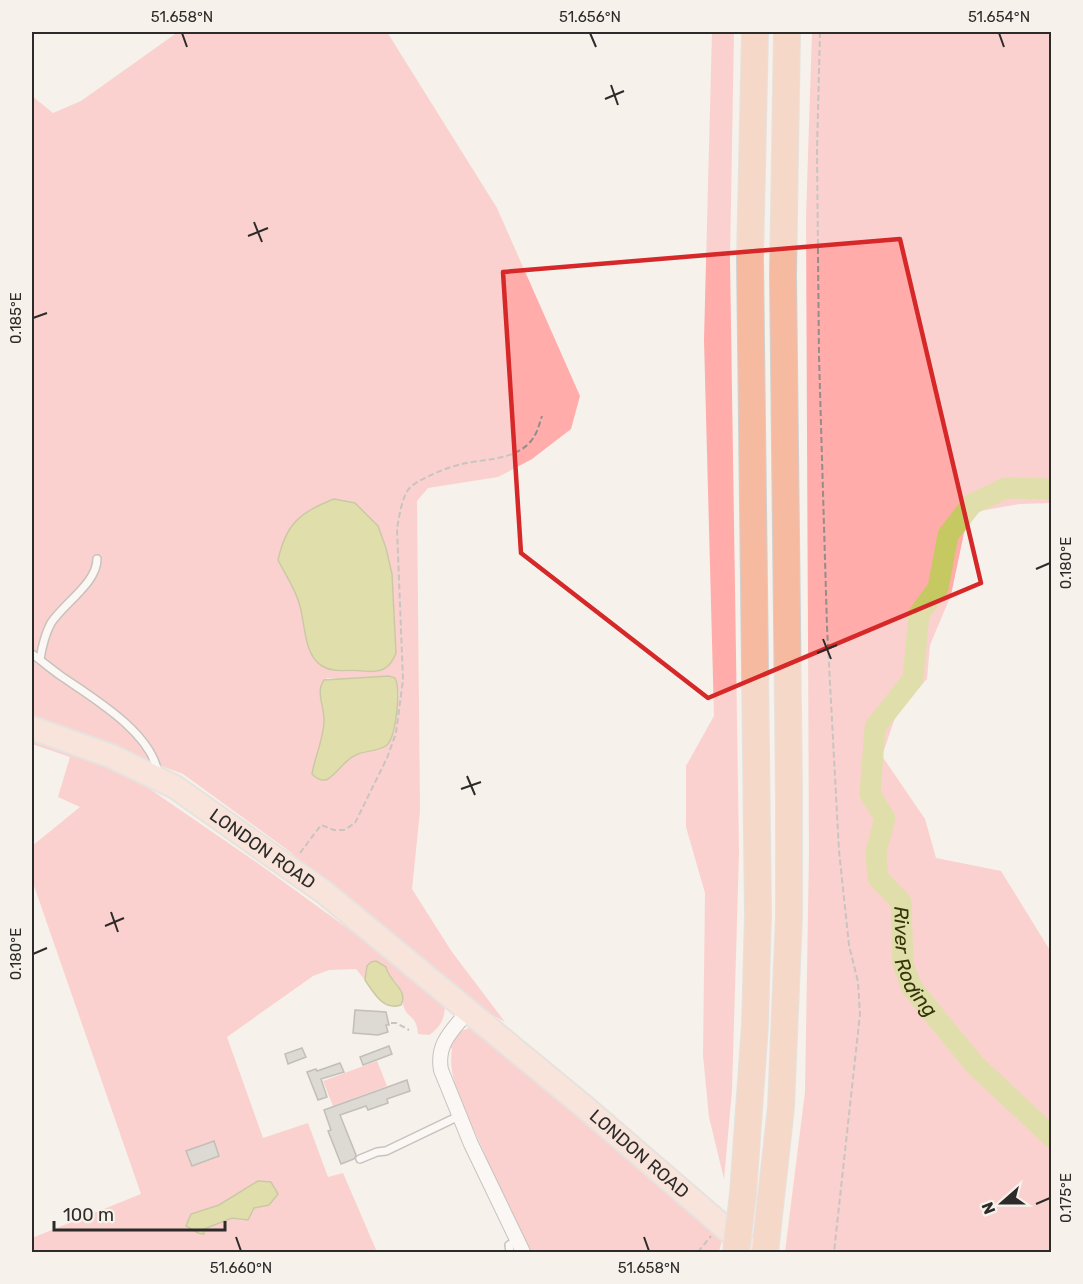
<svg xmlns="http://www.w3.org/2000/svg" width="1083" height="1284" font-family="Rubik,sans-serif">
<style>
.green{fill:#ffacaa;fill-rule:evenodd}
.water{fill:#c6c961;stroke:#989a50;stroke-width:1.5}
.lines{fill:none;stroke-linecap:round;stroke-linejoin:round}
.river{stroke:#c6c961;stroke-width:21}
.building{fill:#bfbcb6;stroke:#84817b;stroke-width:1.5}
.lane-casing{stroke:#8f8a85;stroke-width:10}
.street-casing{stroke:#8f8a85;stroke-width:16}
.primary-casing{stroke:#d1d0d0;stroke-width:26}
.highway-casing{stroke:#d1d0d0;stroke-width:28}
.path{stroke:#928e8a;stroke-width:2;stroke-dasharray:6 3;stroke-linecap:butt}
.lane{stroke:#fff;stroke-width:7}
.street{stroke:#fff;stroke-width:14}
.primary{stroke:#fad6c7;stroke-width:22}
.highway{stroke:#f6baa1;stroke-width:26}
.highway-bridge-casing{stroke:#d1d0d0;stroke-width:28;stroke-linecap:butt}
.highway-bridge{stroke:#f6baa1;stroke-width:26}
.marked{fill:none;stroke:#d62828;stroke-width:4.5;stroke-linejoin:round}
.ticks{fill:none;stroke:#2d2b29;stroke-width:2}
.labels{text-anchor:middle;stroke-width:5;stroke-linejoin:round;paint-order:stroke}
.street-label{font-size:18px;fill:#2d2b29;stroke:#f6f1eb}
.water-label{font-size:20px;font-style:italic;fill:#353608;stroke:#f6f1eb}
.neatline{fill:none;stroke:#2d2b29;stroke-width:2}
.ticks-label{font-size:15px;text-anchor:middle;fill:#2d2b29}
</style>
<rect width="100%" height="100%" fill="#f6f1eb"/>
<g class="green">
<path d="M 178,32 L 387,32 L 497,208 L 580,396 L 571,429 L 532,459 L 498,477 L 428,488 L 417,501 L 420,811 L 412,889 L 452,952 L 505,1022 L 487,1012 L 376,925 L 289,851 L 183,774 L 32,719 L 32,96 L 53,113 L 81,101 ZM 392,574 L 396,653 L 370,672 C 359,670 340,673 331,670 C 306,663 304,627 300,604 ZM 389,676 L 395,678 L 399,694 L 396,707 L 394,731 L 390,741 L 386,746 L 356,755 L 346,760 L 328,779 L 314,764 C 320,751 324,736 324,721 C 325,699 316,702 327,678 L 351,680 Z"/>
<path d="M 712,32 L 734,32 L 730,259 L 739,853 L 732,1090 L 724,1179 L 709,1117 L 703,1055 L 705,893 L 686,827 L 686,766 L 714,716 L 704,340 Z"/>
<path d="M 812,32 L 1051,32 L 1051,503 L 1020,504 L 974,512 L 964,533 L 951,595 L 930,645 L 927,679 L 897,712 L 882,756 L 925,819 L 936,858 L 1001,871 L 1051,952 L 1051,1252 L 785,1252 L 805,1092 L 809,853 L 806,217 Z"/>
<path d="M 32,733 L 112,763 L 259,864 L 383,954 L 445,1005 C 445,1018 441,1027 429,1035 L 418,1034 C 417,1015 407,1019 403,1005 C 402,1001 403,996 401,991 C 396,976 381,971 367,966 L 365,980 L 356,969 L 329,970 L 313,976 L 227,1037 L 263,1138 L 308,1123 L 328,1177 L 343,1173 L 377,1252 L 32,1252 L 32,1238 L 141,1194 L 32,880 L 32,846 L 80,807 L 58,797 L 70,757 L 32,744 Z"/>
<path d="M 472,1027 L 607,1139 L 722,1240 L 719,1252 L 530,1252 C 510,1221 497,1185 483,1150 C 471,1120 446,1082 452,1049 L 449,1046 L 461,1031 Z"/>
<path d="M 377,1061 L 387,1086 L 333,1106 L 323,1081 Z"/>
</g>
<g class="water">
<path d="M 334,499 L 355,503 L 378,526 L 386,548 L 392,574 L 396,653 C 390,669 381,673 363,671 C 349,669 335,674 322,666 C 304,655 305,624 300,606 C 296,590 285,574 278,560 C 286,524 300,512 334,499 Z"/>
<path d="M 389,676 L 395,678 C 401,690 396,736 387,745 C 378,752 366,750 356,755 C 344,760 339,772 328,779 C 322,782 316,778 312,774 C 315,756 323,741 324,722 C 325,707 315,693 324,680 Z"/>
<path d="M 376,961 L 386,967 C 388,981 409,989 401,1005 C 383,1011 374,993 365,980 L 367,966 L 371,962 Z"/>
<path d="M 258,1181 L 271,1182 L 278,1194 L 269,1205 L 254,1208 L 248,1220 L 232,1218 L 204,1229 L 204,1234 L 198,1233 L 186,1226 L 191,1214 L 219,1205 Z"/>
</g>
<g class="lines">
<path class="river" id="s1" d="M 1052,489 L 1006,488 L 972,504 L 948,535 L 938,588 L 919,614 L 913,679 L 875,727 L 870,794 L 885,818 L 876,852 L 878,878 L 901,902 L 903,964 L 912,988 L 975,1065 L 1052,1137"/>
</g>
<g class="building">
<path d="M 355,1010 L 386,1012 L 389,1025 L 386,1025 L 388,1032 L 378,1035 L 353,1033 Z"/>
<path d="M 389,1046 L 392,1054 L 363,1065 L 360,1057 Z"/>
<path d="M 302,1048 L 306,1057 L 288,1064 L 285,1054 Z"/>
<path d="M 340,1063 L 344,1072 L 321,1079 L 327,1097 L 318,1100 L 307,1072 L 316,1069 L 317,1071 Z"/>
<path d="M 407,1080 L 410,1091 L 387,1099 L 388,1103 L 368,1110 L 366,1106 L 340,1115 L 356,1155 L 354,1159 L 341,1164 L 328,1131 L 331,1130 L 324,1110 Z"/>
<path d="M 214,1141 L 219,1156 L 192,1166 L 186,1151 Z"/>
</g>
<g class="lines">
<g class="lane-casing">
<g id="lane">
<path d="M 32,654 C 42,661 51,669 61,676 C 93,698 151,732 158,773"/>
<path d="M 40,659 C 42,647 45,634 51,623 C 64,603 97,583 97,559"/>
<path d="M 360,1159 L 377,1152 L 386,1151 L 459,1116"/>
<path d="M 510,1252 L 509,1245 L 516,1241"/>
</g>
</g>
<g class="street-casing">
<path id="street" d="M 469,1010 C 453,1030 436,1043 441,1070 L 471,1144 L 523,1252"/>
</g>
<g class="primary-casing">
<g id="primary">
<path id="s2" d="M 32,728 L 111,756 L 175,787 L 325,893 L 586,1108 L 753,1252"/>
</g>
</g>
<g class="highway-casing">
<g id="highway">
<path d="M 743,1194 L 755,1025 L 758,915 L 750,258 L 755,32"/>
<path d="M 765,1252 L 781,1107 L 789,916 L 789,793 L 783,275 L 787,32"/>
</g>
</g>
<g class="path">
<path d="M 820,32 L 817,150 L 819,357 L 827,627 L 839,851 L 849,945 L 858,982 L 860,1014 L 834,1252"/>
<path d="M 300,853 L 321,825 L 334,830 L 344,830 L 355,823 L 387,758 L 396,733 L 403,680 L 397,529 C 399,517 401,504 406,493 C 410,485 419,481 427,477 C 437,472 447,468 458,465 C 482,458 513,462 531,441 C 537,434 539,425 542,416"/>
<path d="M 391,1023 L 396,1023 L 409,1030"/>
<path d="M 698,1252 L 711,1236"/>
</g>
<use href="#lane" class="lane"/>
<use href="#street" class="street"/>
<use href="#primary" class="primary"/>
<use href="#highway" class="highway"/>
<g class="highway-bridge-casing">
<path id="highway-bridge" d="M 736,1252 L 743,1194"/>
</g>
<use href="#highway-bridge" class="highway-bridge"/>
</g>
<path d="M0 0H1083V1284H0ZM 900,239 L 981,583 L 708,698 L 521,553 L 503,272 Z" fill="#f6f1eb" fill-opacity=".55" fill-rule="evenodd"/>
<path class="marked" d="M 900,239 L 981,583 L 708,698 L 521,553 L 503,272 Z"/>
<path class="ticks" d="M 182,33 L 187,47M 590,33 L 596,47M 999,33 L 1004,47M 611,85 L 618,105M 605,99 L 624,91M 254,222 L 262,242M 248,236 L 268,228M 33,318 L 47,313M 1036,569 L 1050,563M 823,639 L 831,659M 817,653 L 837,645M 467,776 L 475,795M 461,789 L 481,782M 111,912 L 118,932M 105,926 L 124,918M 33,954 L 47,948M 1036,1204 L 1050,1198M 236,1237 L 241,1251M 644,1237 L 649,1251"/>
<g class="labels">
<g class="street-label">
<text dy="6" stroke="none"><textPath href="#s2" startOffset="262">LONDON ROAD</textPath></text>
<text dy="6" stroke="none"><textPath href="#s2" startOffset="747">LONDON ROAD</textPath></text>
</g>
<g class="water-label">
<text dy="7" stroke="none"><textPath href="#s1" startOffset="588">River Roding</textPath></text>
</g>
</g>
<rect width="1083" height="1284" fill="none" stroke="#f6f1eb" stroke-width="66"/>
<g transform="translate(1002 1203) rotate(249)" stroke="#f6f1eb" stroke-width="4.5" paint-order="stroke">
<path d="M0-4.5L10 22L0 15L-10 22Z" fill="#2d2b29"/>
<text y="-9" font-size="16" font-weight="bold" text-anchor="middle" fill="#2d2b29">N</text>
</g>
<path d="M54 1221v9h171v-9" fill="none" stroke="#2d2b29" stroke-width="3"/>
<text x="63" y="1221" font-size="18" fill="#2d2b29" stroke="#f6f1eb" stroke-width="4.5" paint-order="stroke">100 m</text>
<rect x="33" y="33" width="1017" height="1218" class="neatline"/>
<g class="ticks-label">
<text x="182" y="22">51.658°N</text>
<text x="590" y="22">51.656°N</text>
<text x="999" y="22">51.654°N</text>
<text transform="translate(16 318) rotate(-90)" y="5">0.185°E</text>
<text transform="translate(1066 563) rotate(-90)" y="5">0.180°E</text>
<text transform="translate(16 954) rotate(-90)" y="5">0.180°E</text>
<text transform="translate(1066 1198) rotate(-90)" y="5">0.175°E</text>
<text x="241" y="1273">51.660°N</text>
<text x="649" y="1273">51.658°N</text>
</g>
</svg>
